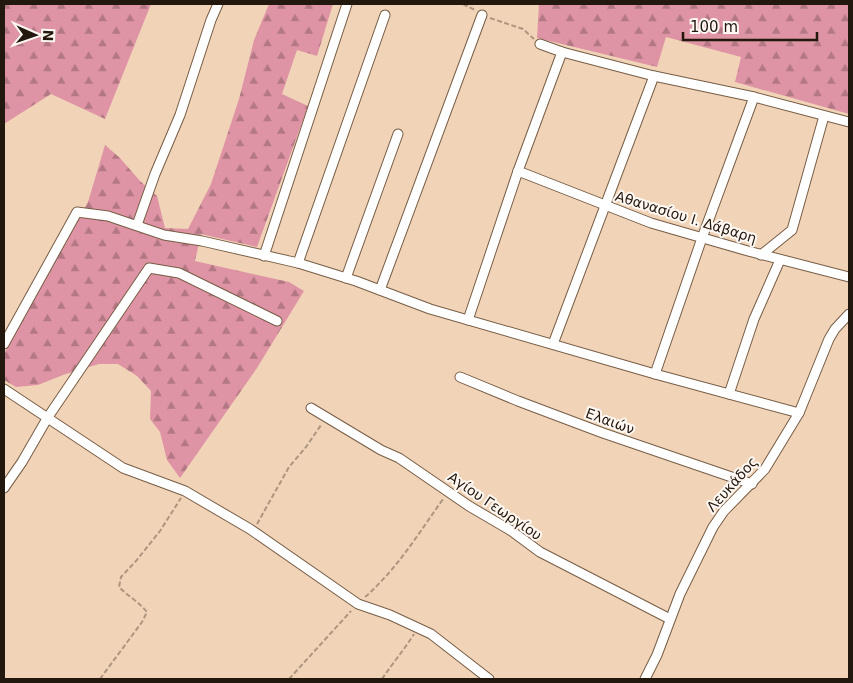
<svg xmlns="http://www.w3.org/2000/svg" width="853" height="683" font-family="'DejaVu Sans',sans-serif">
<style>
.forest{fill:url(#forest-firs)}
.lines{fill:none;stroke-linecap:round;stroke-linejoin:round}
.street-casing{stroke:#775d45;stroke-width:11}
.path{stroke:#ad957f;stroke-width:2;stroke-dasharray:5 2.5;stroke-linecap:butt}
.street{stroke:#fff;stroke-width:9}
.labels{text-anchor:middle;stroke-width:4;stroke-linejoin:round;paint-order:stroke}
.street-label{font-size:14px;fill:#23180e;stroke:#fff8f3}
</style>
<defs>
<pattern id="forest-firs" width="22" height="20" patternUnits="userSpaceOnUse" patternTransform="scale(1.25)"><rect width="22" height="20" fill="#df94a5"/><path d="M5 1l3.5 6h-7zM16 11l3.5 6h-7z" fill="#b47885"/></pattern>
</defs>
<rect width="100%" height="100%" fill="#f1d3b7"/>
<g class="forest">
<path d="M 4,4 L 151,4 L 105,119 L 51,94 L 4,124 Z"/>
<path d="M 269,4 L 333,4 L 317,56 L 297,50 L 282,94 L 308,106 L 257,247 L 201,234 L 195,261 L 289,282 L 304,291 L 257,368 L 180,478 L 167,460 L 160,432 L 150,419 L 151,391 L 137,376 L 118,364 L 99,364 L 63,375 L 38,385 L 16,387 L 4,380 L 4,354 L 88,202 L 105,145 L 120,158 L 140,181 L 157,196 L 165,228 L 188,229 L 211,184 L 239,99 L 254,40 Z"/>
<path d="M 539,4 L 849,4 L 849,114 L 735,82 L 741,57 L 666,37 L 657,67 L 537,38 Z"/>
</g>
<g class="lines">
<g class="street-casing">
<g id="street">
<path d="M 562,52 L 654,76 L 754,97 L 849,122"/>
<path d="M 518,171 L 651,223 L 748,251 L 849,277"/>
<path d="M 137,225 L 155,174 L 180,115 L 211,20 L 218,4"/>
<path d="M 761,255 L 792,230 L 824,116"/>
<path d="M 264,256 L 347,4"/>
<path d="M 298,263 L 385,15"/>
<path d="M 346,278 L 398,134"/>
<path d="M 380,290 L 482,15"/>
<path d="M 468,320 L 518,171 L 562,52 L 540,44"/>
<path d="M 4,344 L 77,212 L 108,216 L 164,235 L 202,241 L 298,263 L 356,281 L 430,309 L 655,374 L 799,413"/>
<path d="M 553,344 L 654,76"/>
<path d="M 655,374 L 702,238 L 754,97"/>
<path d="M 460,377 L 518,401 L 603,433 L 752,484"/>
<path d="M 4,389 L 123,468 L 185,491 L 250,529 L 358,604 L 390,615 L 431,634 L 489,679"/>
<path d="M 729,394 L 754,319 L 780,260"/>
<path d="M 311,408 L 381,450 L 399,458 L 469,506 L 510,530 L 540,552 L 670,619"/>
<path d="M 4,488 L 22,462 L 48,417 L 149,268 L 179,273 L 277,321"/>
<path d="M 645,679 L 657,655 L 680,594 L 713,527 L 724,511 L 765,469 L 799,413 L 829,339 L 835,329 L 849,314"/>
</g>
</g>
<g class="path">
<path d="M 463,4 L 475,10"/>
<path d="M 490,18 L 523,29 L 534,39"/>
<path d="M 257,524 L 289,467 L 306,447 L 321,425"/>
<path d="M 365,597 C 397,569 419,533 443,499"/>
<path d="M 100,679 L 142,622 L 147,612 C 139,602 128,596 119,587 L 121,577 L 136,561 L 160,531 L 181,498"/>
<path d="M 289,679 L 351,611"/>
<path d="M 382,679 C 392,664 404,650 414,634"/>
</g>
<use href="#street" class="street"/>
</g>
<g class="labels">
<g class="street-label">
<text transform="translate(686 217) rotate(17)" y="5">Αθανασίου Ι. Δάβαρη</text>
<text transform="translate(610 421) rotate(20)" y="5">Ελαιών</text>
<text transform="translate(732 484) rotate(-48)" y="5">Λευκάδος</text>
<text transform="translate(495 506) rotate(34)" y="5">Αγίου Γεωργίου</text>
</g>
</g>
<rect width="853" height="683" fill="none" stroke="#23180e" stroke-width="10"/>
<g transform="translate(35 35) rotate(92)" stroke="#fff8f3" stroke-width="4" paint-order="stroke">
<path d="M0-4L9 19L0 12L-9 19Z" fill="#23180e"/>
<text y="-8" font-size="14" font-weight="bold" text-anchor="middle" fill="#23180e">N</text>
</g>
<path d="M683 32v8h134v-8" fill="none" stroke="#23180e" stroke-width="2.5"/>
<text x="690" y="32" font-size="15" fill="#23180e" stroke="#fff8f3" stroke-width="4" paint-order="stroke">100 m</text>
</svg>
